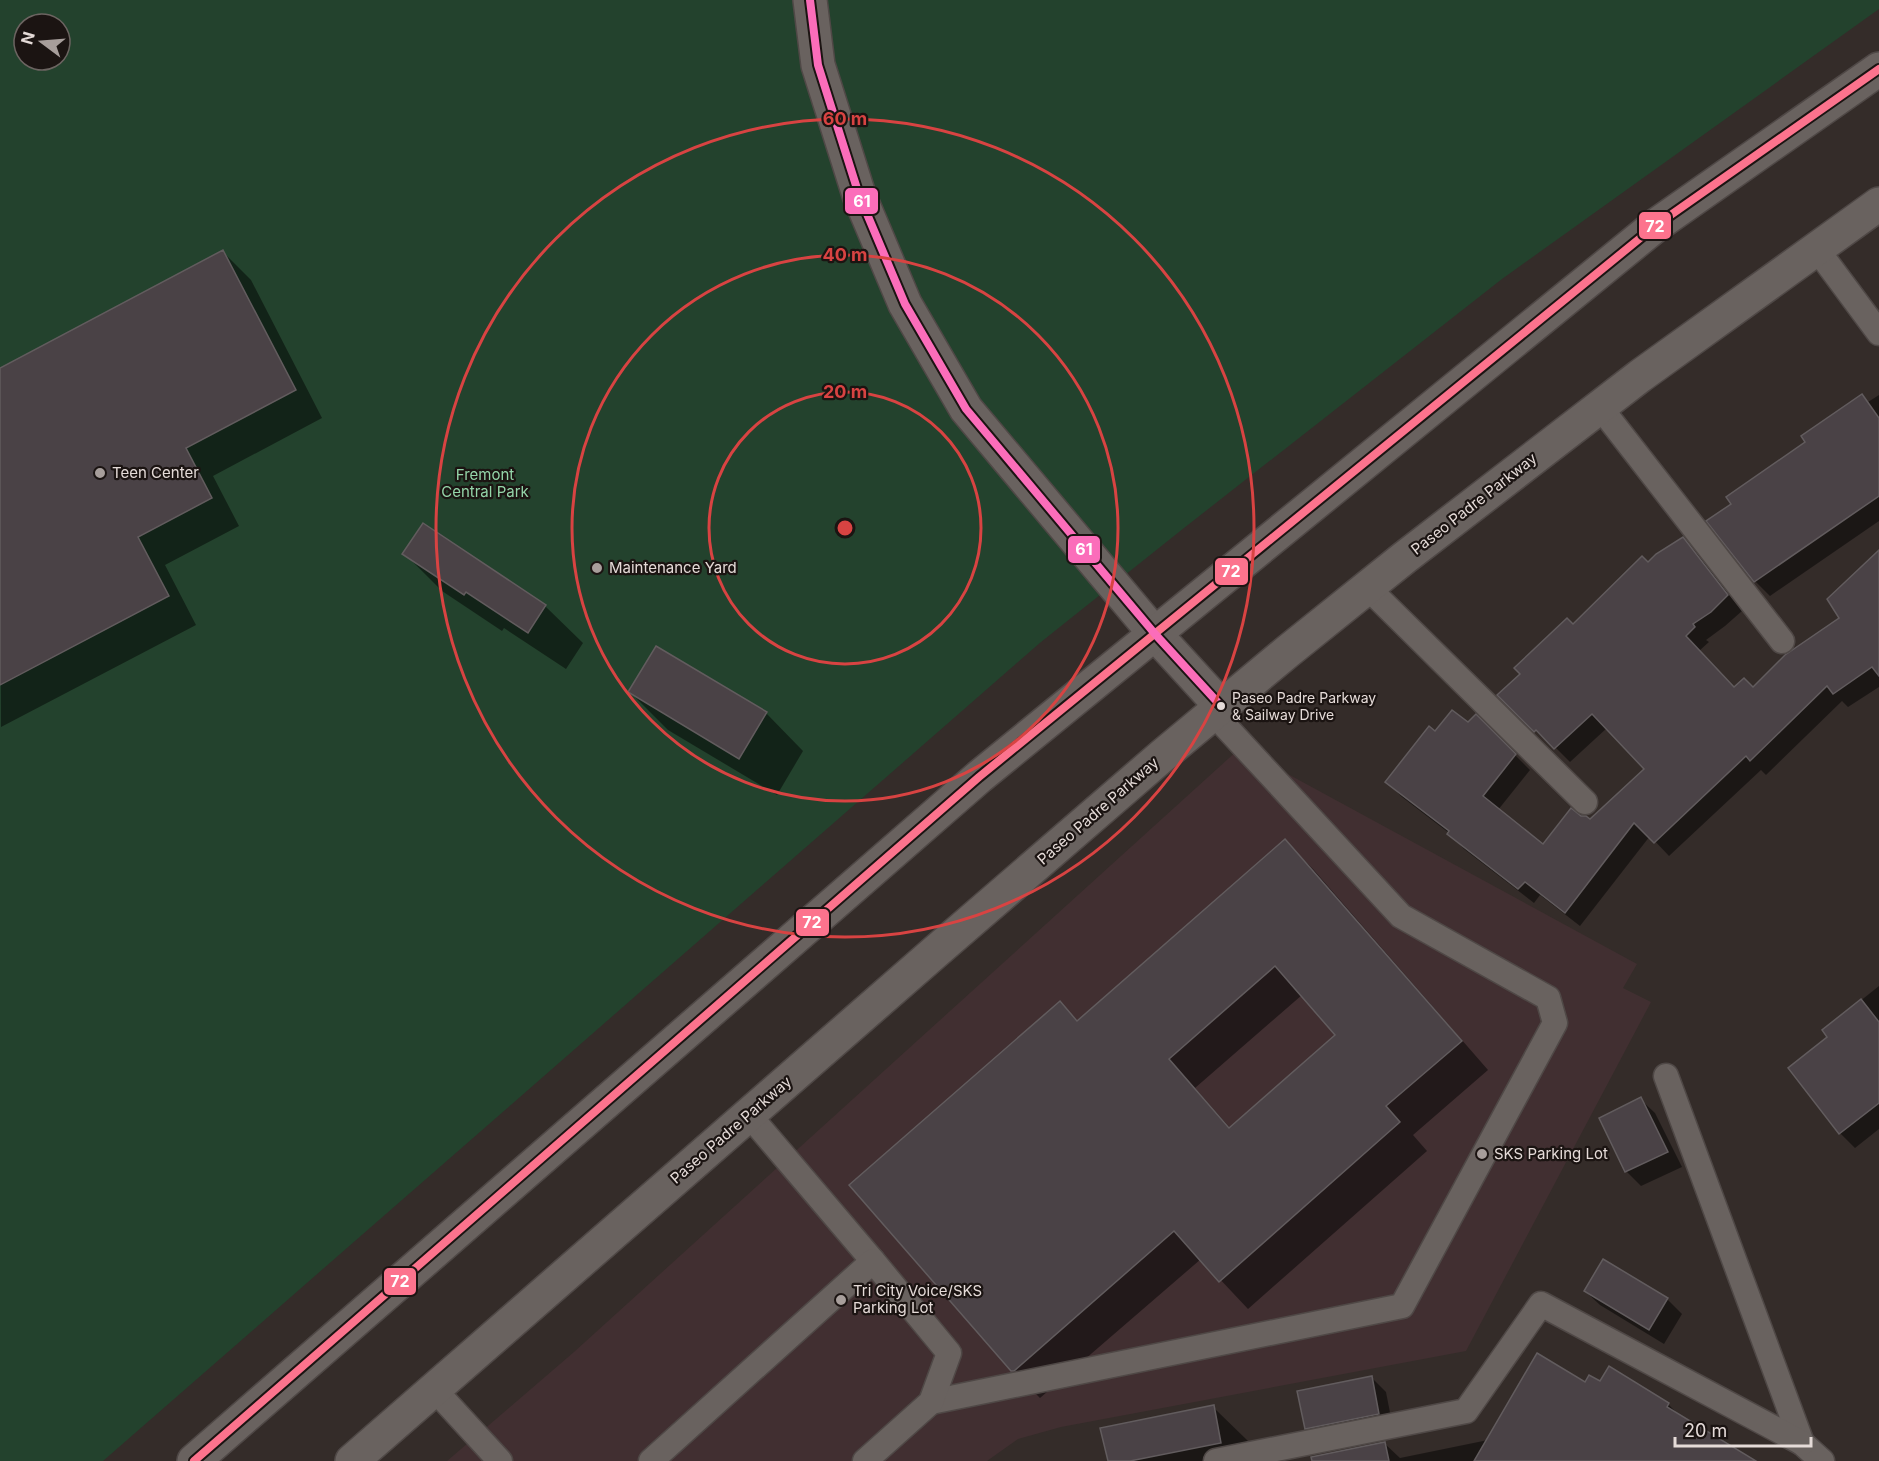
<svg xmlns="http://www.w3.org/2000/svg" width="1879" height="1461" font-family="Inter,sans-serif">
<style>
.commercial{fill:#412f31}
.green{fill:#23422d;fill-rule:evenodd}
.shadow{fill:#0007;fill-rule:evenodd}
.building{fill:#4a4246;stroke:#625c5e;stroke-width:1.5;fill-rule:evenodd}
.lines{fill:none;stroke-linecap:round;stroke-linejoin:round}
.lane-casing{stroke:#4f4846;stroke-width:27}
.street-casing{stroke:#4f4846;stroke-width:36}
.secondary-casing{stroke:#4f4846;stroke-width:36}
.lane{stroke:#69625f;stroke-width:24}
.street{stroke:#69625f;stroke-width:33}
.secondary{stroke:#69625f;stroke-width:33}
.bus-1-casing{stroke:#1b1412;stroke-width:12}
.bus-2-casing{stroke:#1b1412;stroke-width:12}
.bus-1{stroke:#fc738d;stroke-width:8}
.bus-2{stroke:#fb6dba;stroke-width:8}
.ring{fill:none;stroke:#d84342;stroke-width:3}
.poi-dot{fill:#a79e9b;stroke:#1b1412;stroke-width:2}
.bus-dot{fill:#e5dbd8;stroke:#1b1412;stroke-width:2}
.labels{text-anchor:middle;stroke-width:4.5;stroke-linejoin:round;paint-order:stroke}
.bus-label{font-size:14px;fill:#e5dbd8;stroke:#1b1412;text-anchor:start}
.poi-label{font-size:15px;fill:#e5dbd8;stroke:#1b1412;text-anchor:start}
.park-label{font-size:15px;fill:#94d5a9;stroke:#1b1412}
.street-label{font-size:15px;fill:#e5dbd8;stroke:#1b1412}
.centre{fill:#d84342;stroke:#1b1412;stroke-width:3}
.ring-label{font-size:18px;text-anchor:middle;font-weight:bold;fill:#d84342;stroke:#1b1412;stroke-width:4.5;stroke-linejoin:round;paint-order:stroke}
.line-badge{stroke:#1b1412;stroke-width:2}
.badge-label{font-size:16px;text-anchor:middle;font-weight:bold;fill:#fff}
</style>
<rect width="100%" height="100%" fill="#342c29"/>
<path class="commercial" d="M 1239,749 L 1286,773 L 1637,964 L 1623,988 L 1651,1002 L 1466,1351 L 1061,1427 L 1018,1439 L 987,1461 L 447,1461 L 574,1352 Z"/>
<path class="green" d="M 0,0 L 1879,0 L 1879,9 L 1502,279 L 1184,528 L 1041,642 L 103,1461 L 0,1461 ZM 24,24 L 60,24 L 60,60 L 24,60 Z"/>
<g class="shadow">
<path d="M 223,252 L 251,280 L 322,418 L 213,476 L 239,526 L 165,565 L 196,625 L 1,727 L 0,369 Z"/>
<path d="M 1879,395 L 1879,521 L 1770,596 L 1755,581 L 1733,505 L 1862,396 L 1868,402 Z"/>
<path d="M 1682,538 L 1697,553 L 1742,611 L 1725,626 L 1706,640 L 1709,642 L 1699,651 L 1734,688 L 1753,689 L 1842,618 L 1879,552 L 1879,687 L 1848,707 L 1842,701 L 1766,775 L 1761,770 L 1669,856 L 1650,836 L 1580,926 L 1540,895 L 1534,903 L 1464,849 L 1449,833 L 1402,797 L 1387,782 L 1436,734 L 1468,724 L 1476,716 L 1530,770 L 1498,810 L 1544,846 L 1580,817 L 1590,821 L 1646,769 L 1607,728 L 1570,762 L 1551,743 L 1550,745 L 1499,695 L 1573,625 L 1648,564 Z"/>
<path d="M 404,553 L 545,606 L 583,643 L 566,669 L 504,628 L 502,631 L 442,591 Z"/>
<path d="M 630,692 L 766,713 L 803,751 L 777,795 L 668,730 Z"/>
<path d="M 1285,841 L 1313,869 L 1488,1070 L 1413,1135 L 1427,1151 L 1248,1309 L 1201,1259 L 1040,1398 L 1012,1370 L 1060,1003 L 1078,1021 ZM 1302,995 L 1337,1035 L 1231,1129 L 1195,1088 Z"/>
<path d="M 1879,986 L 1879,1129 L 1855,1148 L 1840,1133 L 1790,1068 L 1829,1037 L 1824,1030 Z"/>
<path d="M 1640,1099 L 1655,1113 L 1682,1167 L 1641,1186 L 1627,1172 L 1601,1118 Z"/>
<path d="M 1585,1291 L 1667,1299 L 1682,1314 L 1664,1344 L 1600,1305 Z"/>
<path d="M 1610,1368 L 1668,1404 L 1681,1417 L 1754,1461 L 1313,1461 L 1384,1443 L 1400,1458 L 1488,1440 L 1586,1384 L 1601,1383 Z"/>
<path d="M 1371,1377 L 1386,1392 L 1393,1428 L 1321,1443 L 1306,1428 Z"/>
<path d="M 1213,1407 L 1248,1441 L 1252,1461 L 1109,1461 Z"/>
</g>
<g class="building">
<path d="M 223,250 L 296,390 L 186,448 L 212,498 L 138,537 L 169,596 L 0,685 L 0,368 Z"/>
<path d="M 1862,394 L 1879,418 L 1879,496 L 1754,582 L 1706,521 L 1731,504 L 1726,497 L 1805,442 L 1801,436 Z"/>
<path d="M 423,523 L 546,605 L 528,633 L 466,592 L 464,595 L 402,554 Z"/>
<path d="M 1683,537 L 1728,595 L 1711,612 L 1693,624 L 1695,627 L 1686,636 L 1734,687 L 1744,678 L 1753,687 L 1785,655 L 1839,618 L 1827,599 L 1879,550 L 1879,676 L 1872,667 L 1833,694 L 1827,686 L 1750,761 L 1746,756 L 1654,843 L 1634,823 L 1565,913 L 1525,882 L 1518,889 L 1447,834 L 1449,831 L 1385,782 L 1429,726 L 1435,731 L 1452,710 L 1468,722 L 1476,714 L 1516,754 L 1483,796 L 1543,844 L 1571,808 L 1581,816 L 1586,816 L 1590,819 L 1644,769 L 1592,714 L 1554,749 L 1536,730 L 1534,732 L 1497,695 L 1520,674 L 1514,668 L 1567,618 L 1573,624 L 1642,556 L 1648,562 L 1656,554 Z"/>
<path d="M 656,646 L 767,712 L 739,759 L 628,692 Z"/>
<path d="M 1285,839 L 1462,1041 L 1386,1106 L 1400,1122 L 1219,1282 L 1174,1231 L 1014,1371 L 1011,1371 L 849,1185 L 1060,1001 L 1077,1021 ZM 1275,966 L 1335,1035 L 1229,1128 L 1169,1059 Z"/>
<path d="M 1861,999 L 1879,1022 L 1879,1103 L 1839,1134 L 1788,1068 L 1827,1037 L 1822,1030 Z"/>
<path d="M 1641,1097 L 1668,1152 L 1625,1172 L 1599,1118 Z"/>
<path d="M 1603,1259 L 1668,1298 L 1649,1330 L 1584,1291 Z"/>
<path d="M 1537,1353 L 1585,1382 L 1589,1375 L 1600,1381 L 1609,1366 L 1669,1403 L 1667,1407 L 1756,1461 L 1474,1461 Z"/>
<path d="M 1372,1376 L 1379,1414 L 1305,1429 L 1297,1391 Z"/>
<path d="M 1214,1405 L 1221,1443 L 1130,1461 L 1108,1461 L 1100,1428 Z"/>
<path d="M 1385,1442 L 1389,1461 L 1312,1461 L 1311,1457 Z"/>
</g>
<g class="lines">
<g class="lane-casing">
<g id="lane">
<path d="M 1816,248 L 1879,333"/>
<path d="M 1600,407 L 1782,641"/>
<path d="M 1367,587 L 1585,802"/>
<path d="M 1666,1076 L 1802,1443 L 1822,1461"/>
<path d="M 749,1115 L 873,1261"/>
<path d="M 434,1389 L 500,1461"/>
<path d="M 931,1402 L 1402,1306 L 1555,1023 L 1548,998 L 1401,916 L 1213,713"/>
<path d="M 651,1461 L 873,1261 L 949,1353 L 931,1402 L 865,1461"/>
<path d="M 1216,1461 L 1466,1411 L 1541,1304 L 1802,1443"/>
</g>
</g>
<g class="street-casing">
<path id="street" d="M 810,0 L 818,65 L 859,195 L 905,304 L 966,409 L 1155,634 L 1221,706"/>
</g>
<g class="secondary-casing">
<g id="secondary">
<path d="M 194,1461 L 979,777 L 1655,226 L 1879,69"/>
<path d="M 352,1461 L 934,953 L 1162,756 L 1287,652 L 1404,558 L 1640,376 L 1879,204"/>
</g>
</g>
<use href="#lane" class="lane"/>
<use href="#street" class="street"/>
<use href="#secondary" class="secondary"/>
<g class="bus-1-casing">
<path id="bus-1" d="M 194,1461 L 979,777 L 1655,226 L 1879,69"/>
</g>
<g class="bus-2-casing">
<path id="bus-2" d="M 810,0 L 818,65 L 859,195 L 905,304 L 966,409 L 1155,634 L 1221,706"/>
</g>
<use href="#bus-1" class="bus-1"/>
<use href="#bus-2" class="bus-2"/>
</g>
<g class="ring">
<circle cx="845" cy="528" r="136"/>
<circle cx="845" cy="528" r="273"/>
<circle cx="845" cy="528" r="409"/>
</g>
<g class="poi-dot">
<circle cx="100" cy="473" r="6"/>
<circle cx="597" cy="568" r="6"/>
<circle cx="1482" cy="1154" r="6"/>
<circle cx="841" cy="1300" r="6"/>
</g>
<circle class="bus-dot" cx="1221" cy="706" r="5"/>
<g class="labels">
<g class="bus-label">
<text x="1232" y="703">Paseo Padre Parkway<tspan x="1232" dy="17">&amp; Sailway Drive</tspan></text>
</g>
<g class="poi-label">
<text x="112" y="478">Teen Center</text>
<text x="609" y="573">Maintenance Yard</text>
<text x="1494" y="1159">SKS Parking Lot</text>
<text x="853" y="1296">Tri City Voice/SKS<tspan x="853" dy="17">Parking Lot</tspan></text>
</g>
<g class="park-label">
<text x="485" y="480">Fremont<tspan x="485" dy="17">Central Park</tspan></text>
</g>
<g class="street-label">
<text transform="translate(1474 504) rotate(-38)" y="5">Paseo Padre Parkway</text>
<text transform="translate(1098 811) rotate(-41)" y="5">Paseo Padre Parkway</text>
<text transform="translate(731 1130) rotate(-41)" y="5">Paseo Padre Parkway</text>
</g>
</g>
<circle cx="845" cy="528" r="9" class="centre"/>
<g class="ring-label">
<text x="845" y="125">60 m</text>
<text x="845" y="261">40 m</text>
<text x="845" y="398">20 m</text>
</g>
<g class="line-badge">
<rect x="844" y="187" width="35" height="28" rx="6" fill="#fb6dba"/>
<rect x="1638" y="211" width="34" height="29" rx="6" fill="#fc738d"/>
<rect x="1067" y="535" width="34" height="29" rx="6" fill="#fb6dba"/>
<rect x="1214" y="557" width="35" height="29" rx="6" fill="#fc738d"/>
<rect x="795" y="908" width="35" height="29" rx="6" fill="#fc738d"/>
<rect x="383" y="1267" width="34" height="29" rx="6" fill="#fc738d"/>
</g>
<g class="badge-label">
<text x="862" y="207">61</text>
<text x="1655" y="232">72</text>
<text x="1084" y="555">61</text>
<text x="1231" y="577">72</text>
<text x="812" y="928">72</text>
<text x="400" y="1287">72</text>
</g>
<g transform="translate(42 42) rotate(286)"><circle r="28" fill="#1b1412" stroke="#6c6461" stroke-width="1.5"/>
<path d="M0-4.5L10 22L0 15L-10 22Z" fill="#a79e9b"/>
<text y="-9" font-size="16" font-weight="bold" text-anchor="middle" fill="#e5dbd8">N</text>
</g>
<path d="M1675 1437v9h136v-9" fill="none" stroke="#e5dbd8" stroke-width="3"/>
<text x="1684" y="1437" font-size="18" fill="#e5dbd8" stroke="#1b1412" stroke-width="4.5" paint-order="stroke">20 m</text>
</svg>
